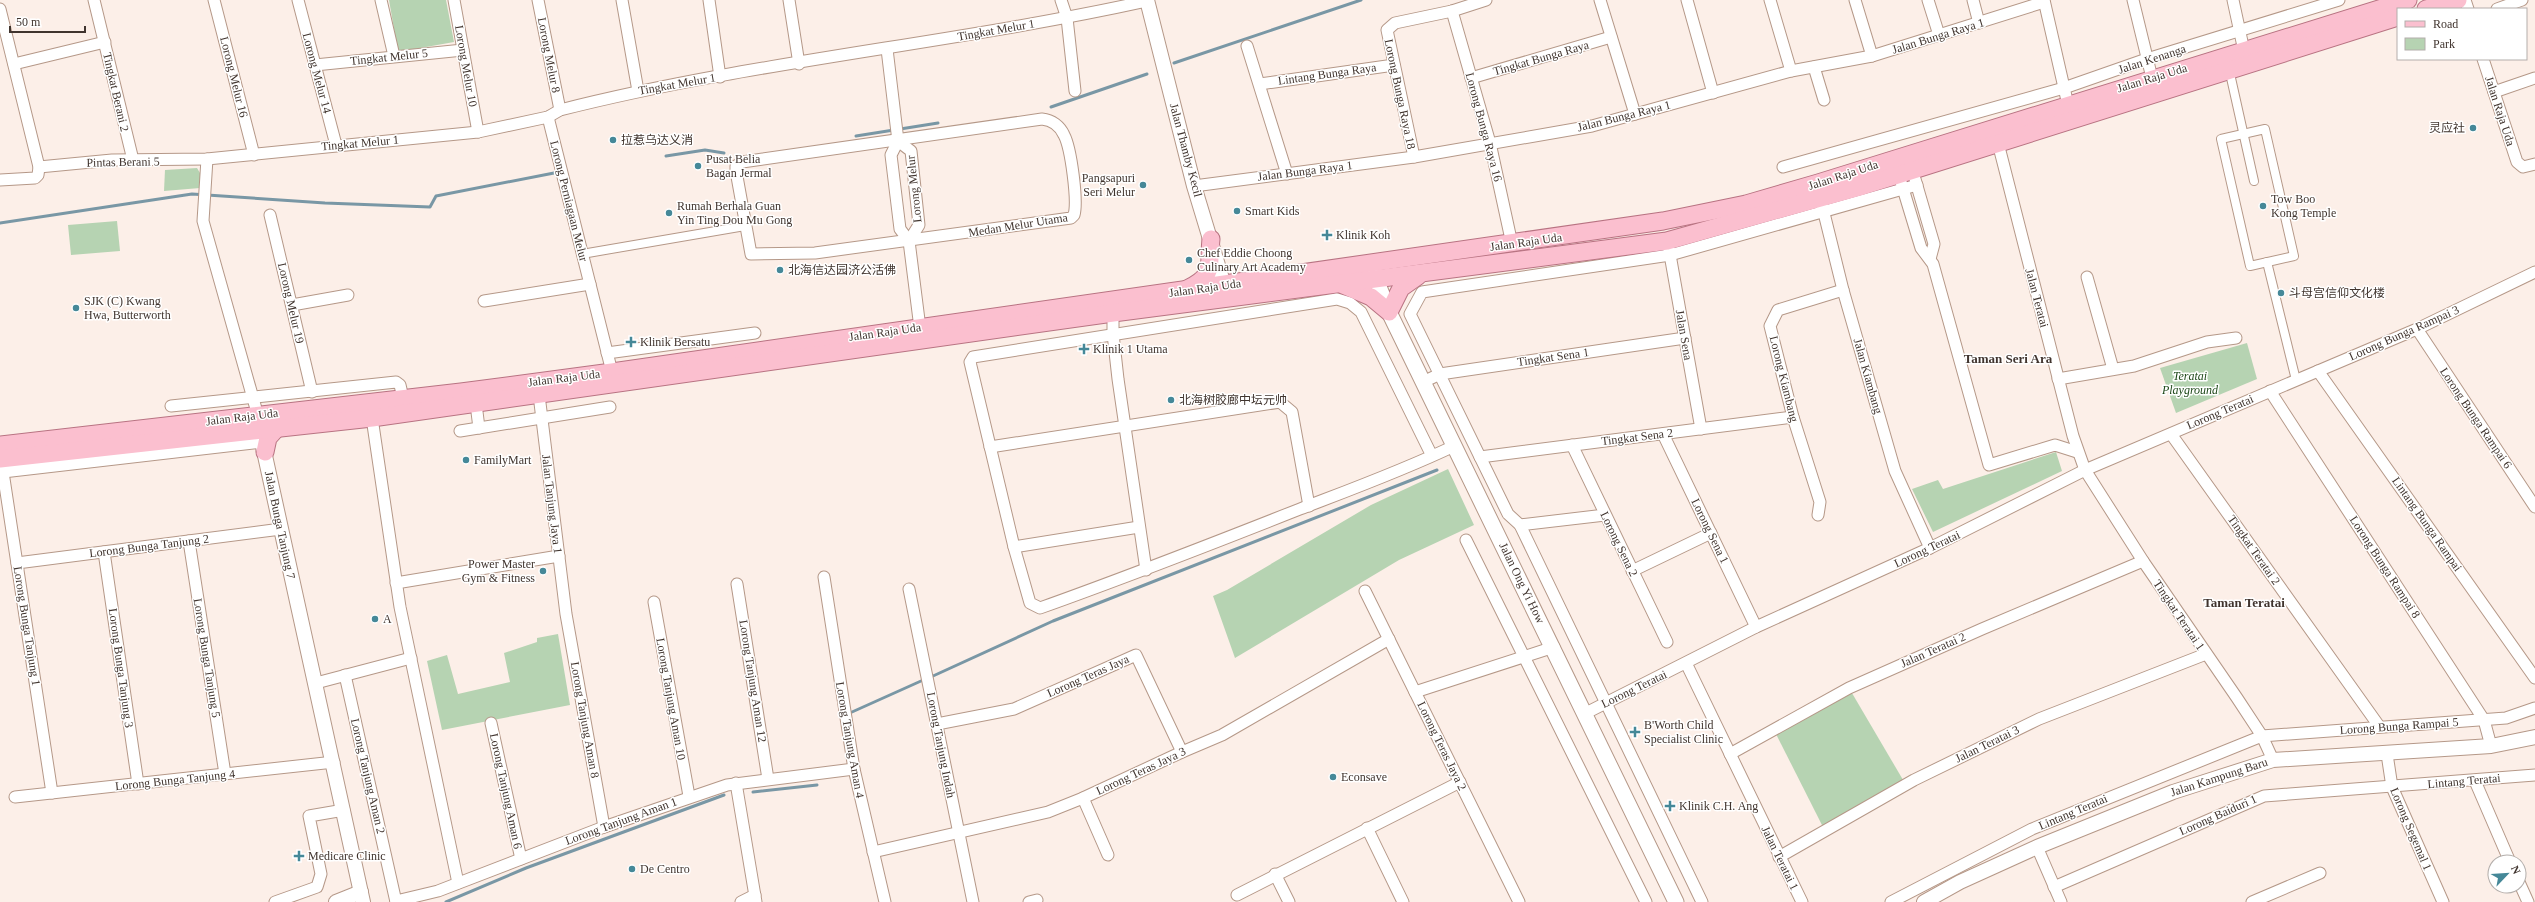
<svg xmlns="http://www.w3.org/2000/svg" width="2535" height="902" font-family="'Times New Roman','Noto Sans SC',serif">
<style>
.green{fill:#b6d3b2}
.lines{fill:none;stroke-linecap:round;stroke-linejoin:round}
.stream{stroke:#7997a5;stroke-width:3}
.pedestrian-casing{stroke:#b59888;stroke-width:10}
.minor-casing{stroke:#b59888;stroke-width:13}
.tertiary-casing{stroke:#b59888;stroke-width:16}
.secondary-casing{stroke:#b59888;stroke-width:17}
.primary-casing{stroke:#b87382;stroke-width:19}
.pedestrian{stroke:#fff;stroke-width:8}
.minor{stroke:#fff;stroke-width:11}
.tertiary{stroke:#fff;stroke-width:14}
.secondary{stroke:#fff;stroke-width:15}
.primary{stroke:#fbbfcf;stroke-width:17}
.poi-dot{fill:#458898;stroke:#fff;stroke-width:1.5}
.labels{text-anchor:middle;stroke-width:3;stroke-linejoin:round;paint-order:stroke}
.street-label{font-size:12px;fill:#40342e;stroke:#fff}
.poi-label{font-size:12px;fill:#40342e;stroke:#fff;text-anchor:start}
.park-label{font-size:12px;font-style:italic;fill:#1e4819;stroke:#fff}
.neighbourhood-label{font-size:13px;font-weight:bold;fill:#40342e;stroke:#fff}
</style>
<rect width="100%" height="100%" fill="#fcefe8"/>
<g class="green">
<path d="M 389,0 L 446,0 L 454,42 L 398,52 Z"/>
<path d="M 197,168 L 200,173 L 200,188 L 164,191 L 165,170 Z"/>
<path d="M 117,221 L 120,251 L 71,255 L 68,225 Z"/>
<path d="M 2247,343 L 2257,379 L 2176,413 L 2160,368 Z"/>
<path d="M 2056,452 L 2062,471 L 1933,532 L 1912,489 L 1938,480 L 1943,489 Z"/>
<path d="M 1448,469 L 1474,525 L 1399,560 L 1235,658 L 1213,596 L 1227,590 L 1371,505 Z"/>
<path d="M 558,634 L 570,705 L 442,730 L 427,661 L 447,655 L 458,694 L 510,682 L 504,653 L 537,642 L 537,638 Z"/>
<path d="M 1849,688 L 1906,785 L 1824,829 L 1774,730 Z"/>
</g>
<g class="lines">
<g class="stream">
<path d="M 1174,63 L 1361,0"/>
<path d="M 1051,107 L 1147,74"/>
<path d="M 856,136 L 938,123"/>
<path d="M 666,156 L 705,150 L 724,153"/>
<path d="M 0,223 L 192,194 L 325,203 L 430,207 L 436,196 L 554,173"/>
<path d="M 933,676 L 1053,621 L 1437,470"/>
<path d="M 852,712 L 921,681"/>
<path d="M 753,792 L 817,785"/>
<path d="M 446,902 L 526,868 L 724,795"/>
</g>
<g class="pedestrian-casing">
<g id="pedestrian">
<path d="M 2229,69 L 2254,181"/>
<path d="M 2265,129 L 2294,256 L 2250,266 L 2221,139 Z"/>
<path d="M 582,254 L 745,226"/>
<path d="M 2267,262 L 2296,380"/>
</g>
</g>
<g class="minor-casing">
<g id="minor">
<path d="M 94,0 L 133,160"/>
<path d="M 214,0 L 254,155"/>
<path d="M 298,0 L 336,145"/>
<path d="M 381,0 L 394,56"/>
<path d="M 454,0 L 478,132"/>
<path d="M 538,0 L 560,110"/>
<path d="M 622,0 L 638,91"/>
<path d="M 709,0 L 720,77"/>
<path d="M 789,0 L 799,64"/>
<path d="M 1061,0 L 1067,18 L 1075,91"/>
<path d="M 1600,0 L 1635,114"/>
<path d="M 1687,0 L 1713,93"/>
<path d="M 1770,0 L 1791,71"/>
<path d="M 1855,0 L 1872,56"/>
<path d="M 1928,0 L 1939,35"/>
<path d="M 1973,0 L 1979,23"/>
<path d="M 2044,0 L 2068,105"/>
<path d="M 2133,0 L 2152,78"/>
<path d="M 2233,0 L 2244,51"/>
<path d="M 2465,0 L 2468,9"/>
<path d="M 0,9 L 39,167 L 38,175 L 35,178 L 0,180"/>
<path d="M 2497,9 L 2522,0"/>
<path d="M 1452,11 L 1490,143 L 1512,244"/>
<path d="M 1247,46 L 1287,174"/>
<path d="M 887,49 L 898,141 L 891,155 L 900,229 L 909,241 L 920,328"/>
<path d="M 2483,59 L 2517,162 L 2523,167 L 2535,164"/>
<path d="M 14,64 L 105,42"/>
<path d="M 315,65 L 463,50"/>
<path d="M 1814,67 L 1824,100"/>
<path d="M 1471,78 L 1611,37"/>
<path d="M 1260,84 L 1394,65"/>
<path d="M 2494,92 L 2535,78"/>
<path d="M 548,117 L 612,372"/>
<path d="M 1042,119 C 1052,120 1060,126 1064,135 C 1071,148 1078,201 1074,215 L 1071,218 L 815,253 L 751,254 L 736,171 L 736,166 L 742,162 Z"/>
<path d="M 898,141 L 911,151 L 919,225 L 909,241"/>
<path d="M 1998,143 L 2073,436 L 2085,470 L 2143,561 L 2237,698 L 2262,736 L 2273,760"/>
<path d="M 1414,157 L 1387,30 L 1395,23 L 1452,11 L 1486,0"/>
<path d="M 207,159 L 203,221 L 258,416"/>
<path d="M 39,167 L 112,160 L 207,159 L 478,132 L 548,117 L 560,110 C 753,61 952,44 1147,1"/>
<path d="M 1783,167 L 2064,88 L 2147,59 L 2339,0"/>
<path d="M 1915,179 L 1934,244 L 1930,259"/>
<path d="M 1901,182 L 1921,248 L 1933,264 L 1989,465 L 2055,445 L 2077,452"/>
<path d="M 1194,186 L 1414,157 L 1592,126 L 1791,71 L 1872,56 L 2044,2"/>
<path d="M 1822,205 L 1843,290 L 1895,471 L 1930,548"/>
<path d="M 270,215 L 312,392"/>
<path d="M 1669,249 L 1701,429"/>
<path d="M 2087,277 L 2113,369"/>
<path d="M 484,301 L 590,284"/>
<path d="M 292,305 L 348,295"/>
<path d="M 1113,307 L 1113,334 L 1118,379 L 1146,570"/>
<path d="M 2417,329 L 2535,507"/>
<path d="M 607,353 L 755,333"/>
<path d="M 2318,371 L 2535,678"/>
<path d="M 2058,379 L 2134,366 L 2207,342 L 2236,338"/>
<path d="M 1423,382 L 1440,374 L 1685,338"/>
<path d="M 2270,391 L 2484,720 L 2491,746"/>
<path d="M 539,395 L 566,614 L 604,827"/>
<path d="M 476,404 L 479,428"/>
<path d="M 171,406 L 396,382 L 400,385 L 403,398"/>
<path d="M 372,418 L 400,607 L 458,883"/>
<path d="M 460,431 L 610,407"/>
<path d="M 1663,434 L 1756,627"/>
<path d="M 2171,434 L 2379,726"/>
<path d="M 1572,445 L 1667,642"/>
<path d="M 990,447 L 1280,402 L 1292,412 L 1309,506"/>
<path d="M 1432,456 L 1361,312 L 1350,303 L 1337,299 L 973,357 L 970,362 L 1014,547 L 1030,603 L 1040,608 C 1127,577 1214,543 1300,509 C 1352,489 1404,470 1454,446"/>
<path d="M 1480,457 L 1793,417"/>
<path d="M 1,459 L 52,793"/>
<path d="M 3,472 L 262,442"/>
<path d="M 1818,515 L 1820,502 L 1793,417 L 1770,326 L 1778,310 L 1843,290"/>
<path d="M 1520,525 L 1605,515"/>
<path d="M 1466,540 L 1646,902"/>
<path d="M 189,541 L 225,774"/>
<path d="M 1014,547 L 1139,527"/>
<path d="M 104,552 L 138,784"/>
<path d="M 17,563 L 281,529"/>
<path d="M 1632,571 L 1711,533"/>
<path d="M 824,577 L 854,769 L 885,902"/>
<path d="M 396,583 L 559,556"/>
<path d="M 737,584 L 768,779"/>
<path d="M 909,589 L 973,902"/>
<path d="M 1365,591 L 1519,902"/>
<path d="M 654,602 L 689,796"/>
<path d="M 1686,663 L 1802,902"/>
<path d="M 345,675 L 396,902"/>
<path d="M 316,683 L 411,658"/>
<path d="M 1415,692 L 1554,647"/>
<path d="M 1586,713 L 1756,627 L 1930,548 L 2085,470 L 2417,329 L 2535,272"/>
<path d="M 491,723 L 521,859"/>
<path d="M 937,724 L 1014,709 L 1136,655 L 1182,752"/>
<path d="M 1730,754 L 1849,688 L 1982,629 L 2143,561"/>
<path d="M 2387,754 L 2392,787 L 2443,902"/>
<path d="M 2475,781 L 2510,862"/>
<path d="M 736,783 L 756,902"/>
<path d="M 15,797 L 334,762"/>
<path d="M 1083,798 L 1108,855"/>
<path d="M 1367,828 L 1403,902"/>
<path d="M 2037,847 L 2061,902"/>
<path d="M 873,852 L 1048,812 L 1083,798 L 1182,752 L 1222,735 L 1389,639"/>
<path d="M 1779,857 L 1914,780 L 2039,719 L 2206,654"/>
<path d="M 1275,874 L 1289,902"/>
<path d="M 2519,882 L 2528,902"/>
<path d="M 2054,887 L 2264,796 L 2535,775"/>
<path d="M 1237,895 L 1460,782"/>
<path d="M 396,901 L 438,891 L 604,827 L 727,785 L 854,769"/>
<path d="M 275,902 L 317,887 L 321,874 L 309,816 L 344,810"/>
<path d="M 741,902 L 755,895"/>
<path d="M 1029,902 L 1037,900"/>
<path d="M 1702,902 L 1520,525 L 1508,514 L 1410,314 L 1422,292 L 1670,255 L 1917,185"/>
<path d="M 1891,902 L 2032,829 L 2262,736 L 2506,718 L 2535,708"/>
<path d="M 2252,902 L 2320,873"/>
</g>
</g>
<g class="tertiary-casing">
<g id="tertiary">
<path d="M 1147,0 L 1194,186 L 1227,295"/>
<path d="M 262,442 L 363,902"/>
<path d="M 336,902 L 361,892"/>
<path d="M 1924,902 L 1960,882 L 2037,847 L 2173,792 L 2273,760 L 2491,746 L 2535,737"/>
</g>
</g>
<g class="secondary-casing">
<path id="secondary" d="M 1372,269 L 1389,312 L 1676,902"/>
</g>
<g class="primary-casing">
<g id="primary">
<path d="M 2426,9 L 2458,0"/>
<path d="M 1343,285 L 1371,297 L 1389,312 L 1401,288 L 1418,276"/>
<path d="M 1187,289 C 1216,275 1208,266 1211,239"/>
<path d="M 0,445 L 461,392 L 612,372 L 1663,221 L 1746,204 L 1818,183 L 2408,0"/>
<path d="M 265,452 L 268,438 L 277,428"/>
<path d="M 0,459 L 372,418 L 1113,313 L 1667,241 L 1863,186 L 2398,17"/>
</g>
</g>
<use href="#pedestrian" class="pedestrian"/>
<use href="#minor" class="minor"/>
<use href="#tertiary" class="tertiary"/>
<use href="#secondary" class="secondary"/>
<use href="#primary" class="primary"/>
</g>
<g class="poi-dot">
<circle cx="2473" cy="128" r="4"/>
<circle cx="613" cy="140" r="4"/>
<circle cx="698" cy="166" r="4"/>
<circle cx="1143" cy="185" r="4"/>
<circle cx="2263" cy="206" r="4"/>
<circle cx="1237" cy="211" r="4"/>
<circle cx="669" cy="213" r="4"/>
<path d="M1325 229h4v4h4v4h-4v4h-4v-4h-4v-4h4z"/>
<circle cx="1189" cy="260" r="4"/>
<circle cx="780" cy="270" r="4"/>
<circle cx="2281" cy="293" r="4"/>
<circle cx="76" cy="308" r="4"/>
<path d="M629 336h4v4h4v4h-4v4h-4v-4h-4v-4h4z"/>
<path d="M1082 343h4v4h4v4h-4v4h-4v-4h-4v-4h4z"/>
<circle cx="1171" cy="400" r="4"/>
<circle cx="466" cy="460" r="4"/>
<circle cx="543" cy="571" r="4"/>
<circle cx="375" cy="619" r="4"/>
<path d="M1633 726h4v4h4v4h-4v4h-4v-4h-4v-4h4z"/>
<circle cx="1333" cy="777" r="4"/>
<path d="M1668 800h4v4h4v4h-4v4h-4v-4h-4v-4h4z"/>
<path d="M297 850h4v4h4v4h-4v4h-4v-4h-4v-4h4z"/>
<circle cx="632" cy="869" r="4"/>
</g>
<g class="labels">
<g class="street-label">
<text transform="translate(996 30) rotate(-10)" y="4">Tingkat Melur 1</text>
<text transform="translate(1938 36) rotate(-17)" y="4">Jalan Bunga Raya 1</text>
<text transform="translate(549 55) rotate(79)" y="4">Lorong Melur 8</text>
<text transform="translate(389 57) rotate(-6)" y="4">Tingkat Melur 5</text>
<text transform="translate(1541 58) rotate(-16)" y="4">Tingkat Bunga Raya</text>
<text transform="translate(2152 59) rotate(-18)" y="4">Jalan Kenanga</text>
<text transform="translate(466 66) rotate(80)" y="4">Lorong Melur 10</text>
<text transform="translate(317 73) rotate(75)" y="4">Lorong Melur 14</text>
<text transform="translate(1327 74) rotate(-8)" y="4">Lintang Bunga Raya</text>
<text transform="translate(234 77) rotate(76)" y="4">Lorong Melur 16</text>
<text transform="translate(2152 78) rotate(-17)" y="4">Jalan Raja Uda</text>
<text transform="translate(677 84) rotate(-10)" y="4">Tingkat Melur 1</text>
<text transform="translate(116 92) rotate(77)" y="4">Tingkat Berani 2</text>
<text transform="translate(1400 94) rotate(78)" y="4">Lorong Bunga Raya 18</text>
<text transform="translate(2500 111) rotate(72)" y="4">Jalan Raja Uda</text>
<text transform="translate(1624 116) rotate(-14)" y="4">Jalan Bunga Raya 1</text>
<text transform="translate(1484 127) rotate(75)" y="4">Lorong Bunga Raya 16</text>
<text transform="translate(360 143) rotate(-5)" y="4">Tingkat Melur 1</text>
<text transform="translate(1186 150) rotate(75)" y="4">Jalan Thamby Kecil</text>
<text transform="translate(123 162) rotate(-1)" y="4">Pintas Berani 5</text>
<text transform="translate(1305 171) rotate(-7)" y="4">Jalan Bunga Raya 1</text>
<text transform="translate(1843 175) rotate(-18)" y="4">Jalan Raja Uda</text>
<text transform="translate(914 189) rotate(-96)" y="4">Lorong Melur</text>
<text transform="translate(569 201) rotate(76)" y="4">Lorong Perniagaan Melur</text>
<text transform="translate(1018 225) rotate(-9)" y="4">Medan Melur Utama</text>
<text transform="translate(1526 242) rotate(-8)" y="4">Jalan Raja Uda</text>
<text transform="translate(1205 288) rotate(-8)" y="4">Jalan Raja Uda</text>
<text transform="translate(2037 298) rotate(75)" y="4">Jalan Teratai</text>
<text transform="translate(291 303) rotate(77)" y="4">Lorong Melur 19</text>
<text transform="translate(885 332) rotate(-8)" y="4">Jalan Raja Uda</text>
<text transform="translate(2404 333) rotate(-24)" y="4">Lorong Bunga Rampai 3</text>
<text transform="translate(1684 335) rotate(80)" y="4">Jalan Sena</text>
<text transform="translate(1553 357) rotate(-8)" y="4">Tingkat Sena 1</text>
<text transform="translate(1868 376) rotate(74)" y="4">Jalan Kiambang</text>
<text transform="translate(564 378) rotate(-7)" y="4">Jalan Raja Uda</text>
<text transform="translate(1784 379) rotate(76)" y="4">Lorong Kiambang</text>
<text transform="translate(2220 412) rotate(-23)" y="4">Lorong Teratai</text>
<text transform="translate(242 417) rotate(-7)" y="4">Jalan Raja Uda</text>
<text transform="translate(2476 418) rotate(56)" y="4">Lorong Bunga Rampai 6</text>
<text transform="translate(1637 437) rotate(-7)" y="4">Tingkat Sena 2</text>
<text transform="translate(552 504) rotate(83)" y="4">Jalan Tanjung Jaya 1</text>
<text transform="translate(2427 524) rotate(55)" y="4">Lintang Bunga Rampai</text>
<text transform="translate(280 525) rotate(78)" y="4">Jalan Bunga Tanjung 7</text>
<text transform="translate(1710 531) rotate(64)" y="4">Lorong Sena 1</text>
<text transform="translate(1619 544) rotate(64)" y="4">Lorong Sena 2</text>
<text transform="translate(149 546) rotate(-7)" y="4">Lorong Bunga Tanjung 2</text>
<text transform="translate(1927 549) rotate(-25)" y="4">Lorong Teratai</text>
<text transform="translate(2254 550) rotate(55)" y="4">Tingkat Teratai 2</text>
<text transform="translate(2385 567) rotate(57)" y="4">Lorong Bunga Rampai 8</text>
<text transform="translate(1522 583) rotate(64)" y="4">Jalan Ong Yi How</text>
<text transform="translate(2179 615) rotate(56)" y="4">Tingkat Teratai 1</text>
<text transform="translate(27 626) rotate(81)" y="4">Lorong Bunga Tanjung 1</text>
<text transform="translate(1933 650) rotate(-24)" y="4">Jalan Teratai 2</text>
<text transform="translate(207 658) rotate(81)" y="4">Lorong Bunga Tanjung 5</text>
<text transform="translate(121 668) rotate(82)" y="4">Lorong Bunga Tanjung 3</text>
<text transform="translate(1088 676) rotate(-24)" y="4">Lorong Teras Jaya</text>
<text transform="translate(753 681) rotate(81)" y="4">Lorong Tanjung Aman 12</text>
<text transform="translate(1634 689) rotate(-26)" y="4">Lorong Teratai</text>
<text transform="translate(671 699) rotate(80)" y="4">Lorong Tanjung Aman 10</text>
<text transform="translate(585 720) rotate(80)" y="4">Lorong Tanjung Aman 8</text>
<text transform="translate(2399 726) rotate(-4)" y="4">Lorong Bunga Rampai 5</text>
<text transform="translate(850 740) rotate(80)" y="4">Lorong Tanjung Aman 4</text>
<text transform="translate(1987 744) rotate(-26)" y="4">Jalan Teratai 3</text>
<text transform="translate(941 745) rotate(79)" y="4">Lorong Tanjung Indah</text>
<text transform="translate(1442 746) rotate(64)" y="4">Lorong Teras Jaya 2</text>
<text transform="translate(1141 771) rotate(-25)" y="4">Lorong Teras Jaya 3</text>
<text transform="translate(368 776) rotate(77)" y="4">Lorong Tanjung Aman 2</text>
<text transform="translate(2219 777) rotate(-18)" y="4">Jalan Kampung Baru</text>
<text transform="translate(175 780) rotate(-6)" y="4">Lorong Bunga Tanjung 4</text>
<text transform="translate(2464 781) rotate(-5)" y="4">Lintang Teratai</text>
<text transform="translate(506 791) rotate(78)" y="4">Lorong Tanjung Aman 6</text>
<text transform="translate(2073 812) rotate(-23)" y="4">Lintang Teratai</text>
<text transform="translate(2218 815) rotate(-24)" y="4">Lorong Baiduri 1</text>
<text transform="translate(621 821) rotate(-20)" y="4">Lorong Tanjung Aman 1</text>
<text transform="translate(2411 829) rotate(67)" y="4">Lorong Segemal 1</text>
<text transform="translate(1780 858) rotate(64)" y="4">Jalan Teratai 1</text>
</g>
<g class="poi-label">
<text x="2465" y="132" text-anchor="end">灵应社</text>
<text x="621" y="144">拉惹乌达义消</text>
<text x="706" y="163">Pusat Belia<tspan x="706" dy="14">Bagan Jermal</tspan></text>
<text x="1135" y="182" text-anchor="end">Pangsapuri<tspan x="1135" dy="14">Seri Melur</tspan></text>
<text x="2271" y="203">Tow Boo<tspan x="2271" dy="14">Kong Temple</tspan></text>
<text x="677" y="210">Rumah Berhala Guan<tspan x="677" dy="14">Yin Ting Dou Mu Gong</tspan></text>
<text x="1245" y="215">Smart Kids</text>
<text x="1336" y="239">Klinik Koh</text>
<text x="1197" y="257">Chef Eddie Choong<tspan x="1197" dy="14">Culinary Art Academy</tspan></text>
<text x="788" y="274">北海信达园济公活佛</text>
<text x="2289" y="297">斗母宫信仰文化楼</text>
<text x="84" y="305">SJK (C) Kwang<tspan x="84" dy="14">Hwa, Butterworth</tspan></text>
<text x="640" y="346">Klinik Bersatu</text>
<text x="1093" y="353">Klinik 1 Utama</text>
<text x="1179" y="404">北海树胶廊中坛元帅</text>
<text x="474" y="464">FamilyMart</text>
<text x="535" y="568" text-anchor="end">Power Master<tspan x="535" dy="14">Gym &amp; Fitness</tspan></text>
<text x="383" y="623">A</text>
<text x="1644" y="729">B'Worth Child<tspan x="1644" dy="14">Specialist Clinic</tspan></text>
<text x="1341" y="781">Econsave</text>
<text x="1679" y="810">Klinik C.H. Ang</text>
<text x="308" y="860">Medicare Clinic</text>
<text x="640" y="873">De Centro</text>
</g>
<g class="park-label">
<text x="2190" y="380">Teratai<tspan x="2190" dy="14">Playground</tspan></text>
</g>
<g class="neighbourhood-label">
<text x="2008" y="363">Taman Seri Ara</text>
<text x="2244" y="607">Taman Teratai</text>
</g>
</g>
<rect x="2397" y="8" width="130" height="52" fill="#ffffff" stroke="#b3aeab"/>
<rect x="2405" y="21" width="20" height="6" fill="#fbbfcf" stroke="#b3aeab"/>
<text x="2433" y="28" font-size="12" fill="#40342e">Road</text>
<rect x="2405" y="38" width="20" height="12" fill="#b6d3b2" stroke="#b3aeab"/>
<text x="2433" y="48" font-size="12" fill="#40342e">Park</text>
<g transform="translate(2507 874) rotate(65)"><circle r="19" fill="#ffffff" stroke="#b3aeab"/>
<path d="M0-3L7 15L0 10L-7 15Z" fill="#458898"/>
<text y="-6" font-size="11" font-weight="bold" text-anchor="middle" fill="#40342e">N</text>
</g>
<path d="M10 26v6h75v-6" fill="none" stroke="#40342e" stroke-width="2"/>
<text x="16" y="26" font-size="12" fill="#40342e" stroke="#ffffff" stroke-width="3" paint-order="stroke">50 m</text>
</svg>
